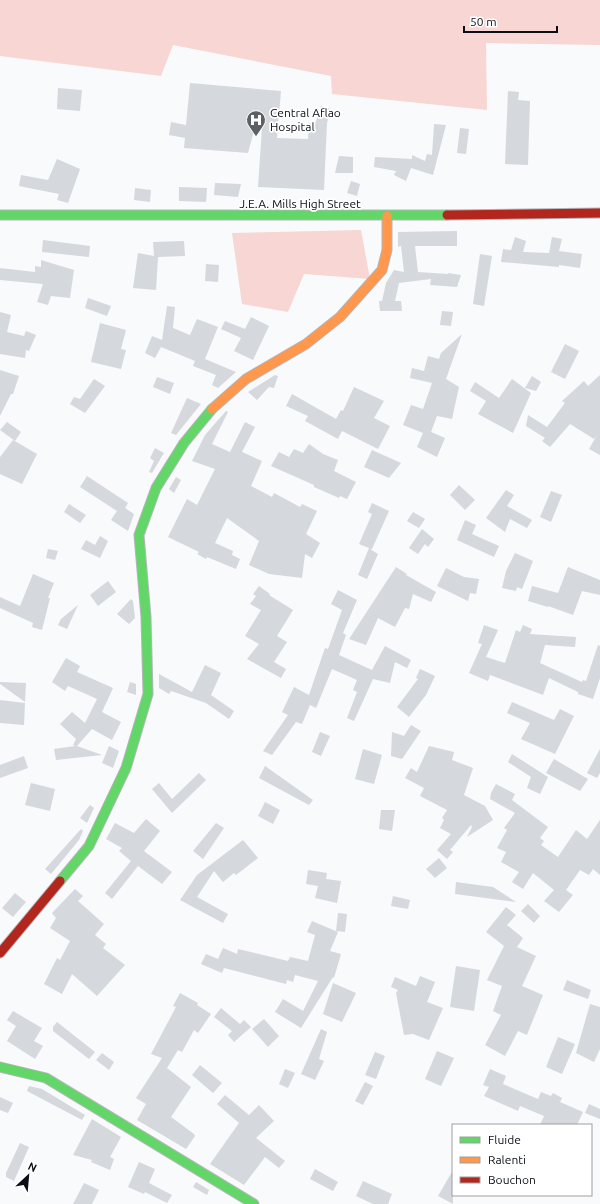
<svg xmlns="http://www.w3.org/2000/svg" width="600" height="1204" font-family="Ubuntu,sans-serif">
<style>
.green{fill:#f7d6d4}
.building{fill:#d5d8dd}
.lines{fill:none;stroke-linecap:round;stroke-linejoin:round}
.fast-casing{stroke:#b3b6ba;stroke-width:11}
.slow-casing{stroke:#b3b6ba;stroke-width:11}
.jam-casing{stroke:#b3b6ba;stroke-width:11}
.fast{stroke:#63d668;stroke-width:9}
.slow{stroke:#ff974d;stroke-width:9}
.jam{stroke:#b3261e;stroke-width:9}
.labels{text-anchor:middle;stroke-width:3.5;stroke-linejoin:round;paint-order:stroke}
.poi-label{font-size:12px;fill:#0a0e14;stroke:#fff;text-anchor:start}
.street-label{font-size:12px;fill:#0a0e14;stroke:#fff}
</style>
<rect width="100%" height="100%" fill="#f8fafc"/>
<g class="green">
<path d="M 0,0 L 600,0 L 600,45 L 486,43 L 487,110 L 332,94 L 331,76 L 173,45 L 161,76 L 0,56 Z"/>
<path d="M 361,230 L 370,279 L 304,274 L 288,312 L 242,304 L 232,233 Z"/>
</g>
<g class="building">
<path d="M 190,83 L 281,91 L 277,138 L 308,139 L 309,123 L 315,124 L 321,106 L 331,109 L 327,123 L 324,190 L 258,187 L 262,128 L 255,127 L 248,153 L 184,148 L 185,138 L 169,135 L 171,122 L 186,125 Z"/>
<path d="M 58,88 L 82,90 L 80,111 L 57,109 Z"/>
<path d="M 508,91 L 519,92 L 518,100 L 530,101 L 528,165 L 505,164 Z"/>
<path d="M 434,124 L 446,125 L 433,175 L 411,168 L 406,181 L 394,175 L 396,171 L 374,167 L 375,157 L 412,159 L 412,155 L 425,161 L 427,154 L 432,155 Z"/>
<path d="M 460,128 L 469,129 L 466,154 L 457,153 Z"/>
<path d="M 339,156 L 353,157 L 353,173 L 335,173 Z"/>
<path d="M 57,159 L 80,169 L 68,203 L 57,200 L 59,194 L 19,186 L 21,175 L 48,180 Z"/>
<path d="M 351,181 L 360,184 L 357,196 L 347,193 Z"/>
<path d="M 215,183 L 241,184 L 238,197 L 214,195 Z"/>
<path d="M 179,187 L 207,188 L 206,202 L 179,201 Z"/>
<path d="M 135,188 L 151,190 L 150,202 L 134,200 Z"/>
<path d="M 457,231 L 457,246 L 415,246 L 418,272 L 448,274 L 448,273 L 461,275 L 457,287 L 430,285 L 431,279 L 399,283 L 395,301 L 401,301 L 402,311 L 380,311 L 379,301 L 382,301 L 386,283 L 394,270 L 404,272 L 401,246 L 398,247 L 398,232 Z"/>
<path d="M 515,237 L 526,241 L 523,252 L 549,253 L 552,237 L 562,239 L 559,251 L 582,254 L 580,268 L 559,265 L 559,267 L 501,262 L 503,249 L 511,250 Z"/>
<path d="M 43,240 L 90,246 L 89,257 L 42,252 Z"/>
<path d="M 184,241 L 185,256 L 158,257 L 156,290 L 133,288 L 138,253 L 154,256 L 153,242 Z"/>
<path d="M 480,254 L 492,256 L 484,306 L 473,304 Z"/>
<path d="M 41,260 L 74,270 L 70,298 L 51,296 L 48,305 L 37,302 L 43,284 L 0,280 L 0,268 L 35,272 L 35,266 L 41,267 Z"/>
<path d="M 206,264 L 219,265 L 218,282 L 205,281 Z"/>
<path d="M 88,298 L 111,306 L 107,316 L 85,308 Z"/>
<path d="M 167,306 L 175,307 L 173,328 L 190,335 L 197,319 L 218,327 L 205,359 L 236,372 L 218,388 L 212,385 L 216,375 L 193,366 L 195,361 L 161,347 L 155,358 L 145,353 L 152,336 L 162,340 Z"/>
<path d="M 442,311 L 453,312 L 451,326 L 440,325 Z"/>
<path d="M 0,312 L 11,315 L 7,332 L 24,336 L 26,331 L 36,335 L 29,351 L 26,350 L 25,358 L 0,354 Z"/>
<path d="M 251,317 L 269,326 L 253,360 L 234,351 L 241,338 L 221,329 L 225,321 L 245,329 Z"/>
<path d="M 100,323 L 126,330 L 121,349 L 126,350 L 121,369 L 91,362 Z"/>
<path d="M 462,334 L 446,379 L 459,387 L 452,419 L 437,416 L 431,432 L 445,438 L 437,457 L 417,447 L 423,433 L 403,425 L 411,405 L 423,409 L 432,383 L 410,378 L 412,368 L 424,371 L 428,356 L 439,359 L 441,353 Z"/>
<path d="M 565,344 L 579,351 L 565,379 L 551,372 Z"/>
<path d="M 0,370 L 19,376 L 13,394 L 11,394 L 0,416 Z"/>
<path d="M 275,375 L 278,376 L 274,388 L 269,387 L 257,400 L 248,392 Z"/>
<path d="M 600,375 L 600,455 L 589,449 L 597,435 L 594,439 L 570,424 L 550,447 L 542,441 L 545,438 L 526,426 L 528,415 L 547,427 L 565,403 L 562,401 L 584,381 L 588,386 Z"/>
<path d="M 532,376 L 541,382 L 536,391 L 525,388 Z"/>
<path d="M 157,377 L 174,383 L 170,394 L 153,387 Z"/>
<path d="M 94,379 L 105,386 L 85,413 L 70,404 L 74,397 L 80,399 Z"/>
<path d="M 512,379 L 531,393 L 513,433 L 478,414 L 486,401 L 470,391 L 475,382 L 499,398 Z"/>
<path d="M 354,387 L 384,401 L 374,418 L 390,426 L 378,449 L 342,431 L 338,439 L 305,421 L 308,416 L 286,406 L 292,394 L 336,419 L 341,410 L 343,411 Z"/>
<path d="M 187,398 L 201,404 L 176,435 L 171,433 Z"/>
<path d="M 226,411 L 228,412 L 212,444 L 230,452 L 245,422 L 255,427 L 242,452 L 262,461 L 251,486 L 272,497 L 274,493 L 300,507 L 302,504 L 317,511 L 306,534 L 320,543 L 312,558 L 305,554 L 302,578 L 269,574 L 249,565 L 259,541 L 227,518 L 215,543 L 233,551 L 232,555 L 240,559 L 236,569 L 207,557 L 206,559 L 197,554 L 199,552 L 168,537 L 187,499 L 197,505 L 215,469 L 192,461 L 205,435 Z"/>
<path d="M 7,422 L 21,432 L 15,441 L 0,430 Z"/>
<path d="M 13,440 L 37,454 L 22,484 L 0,474 L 0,457 Z"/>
<path d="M 309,444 L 323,454 L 338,460 L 334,471 L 356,482 L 347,499 L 340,496 L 339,498 L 314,487 L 314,485 L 271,466 L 279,452 L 289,457 L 294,449 L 303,453 Z"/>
<path d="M 155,448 L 164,453 L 152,473 L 149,472 L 154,461 L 150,458 Z"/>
<path d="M 372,450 L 401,463 L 389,478 L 364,467 Z"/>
<path d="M 87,476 L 128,503 L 125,508 L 134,514 L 128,531 L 111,520 L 117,511 L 80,487 Z"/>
<path d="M 176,477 L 181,480 L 174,493 L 169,489 Z"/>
<path d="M 459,485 L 475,500 L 465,510 L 450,495 Z"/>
<path d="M 506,490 L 514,495 L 507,506 L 532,520 L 527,528 L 510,519 L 505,532 L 486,518 Z"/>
<path d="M 551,491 L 562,495 L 551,522 L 540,517 Z"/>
<path d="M 372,503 L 389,511 L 372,549 L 370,549 L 378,554 L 367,579 L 358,575 L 369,548 L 359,544 L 372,514 L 368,512 Z"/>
<path d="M 69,504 L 86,515 L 80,523 L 64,512 Z"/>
<path d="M 413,512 L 425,519 L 419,528 L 407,521 Z"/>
<path d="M 465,520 L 476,525 L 472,534 L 499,546 L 494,557 L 457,540 Z"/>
<path d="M 422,529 L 434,539 L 428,547 L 425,544 L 418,554 L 409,548 Z"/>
<path d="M 100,536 L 108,541 L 100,558 L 81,549 L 86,540 L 95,545 Z"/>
<path d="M 48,549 L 58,551 L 55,560 L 46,558 Z"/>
<path d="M 515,553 L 533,561 L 522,589 L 517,587 L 516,591 L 502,588 L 506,571 Z"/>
<path d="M 396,567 L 407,574 L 406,575 L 436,592 L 431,602 L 413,594 L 409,609 L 405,608 L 395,627 L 378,618 L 366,645 L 349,639 Z"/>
<path d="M 568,567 L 600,580 L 600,595 L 582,591 L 573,615 L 548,606 L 548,607 L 528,601 L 532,586 L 558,593 Z"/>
<path d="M 446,568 L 464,577 L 479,579 L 476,594 L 470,593 L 468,601 L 437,586 Z"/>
<path d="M 33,574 L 54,583 L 48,598 L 50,598 L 42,630 L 32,627 L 33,623 L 0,608 L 0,597 L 20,606 Z"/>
<path d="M 108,581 L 116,592 L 98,606 L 90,595 Z"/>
<path d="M 259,586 L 270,594 L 269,595 L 293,610 L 277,636 L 287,642 L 274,662 L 286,669 L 281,678 L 247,659 L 259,644 L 245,636 L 261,610 L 250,604 L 256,596 L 253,594 Z"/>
<path d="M 338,590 L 357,600 L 343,633 L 346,635 L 339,655 L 372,670 L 385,646 L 411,660 L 407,668 L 395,662 L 390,683 L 373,679 L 354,721 L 347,718 L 357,692 L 353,690 L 357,680 L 332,669 L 316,708 L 310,705 L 302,724 L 296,722 L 272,755 L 263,751 L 288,715 L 282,712 L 294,687 L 309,695 L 325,648 L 328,649 L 342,610 L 331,604 Z"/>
<path d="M 131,599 L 133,601 L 135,618 L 129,624 L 117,614 Z"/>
<path d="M 78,605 L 67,629 L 58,625 L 61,619 Z"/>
<path d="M 484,625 L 498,630 L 486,657 L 505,663 L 516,630 L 520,632 L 523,625 L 532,629 L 530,634 L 576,637 L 575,647 L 545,645 L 540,663 L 582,682 L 583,680 L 586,681 L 598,645 L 600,646 L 600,678 L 593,699 L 578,694 L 578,692 L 549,678 L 543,695 L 490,675 L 488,681 L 469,673 L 482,644 L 478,643 Z"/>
<path d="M 66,658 L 80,666 L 77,672 L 113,688 L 102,712 L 121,722 L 112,740 L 92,729 L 77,746 L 102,755 L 56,760 L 54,749 L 75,746 L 73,745 L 76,739 L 60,724 L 72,712 L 85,723 L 97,699 L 68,686 L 65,691 L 52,682 Z"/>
<path d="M 205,665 L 221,673 L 211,695 L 234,711 L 229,719 L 206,703 L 171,691 L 169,694 L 159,688 L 159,674 L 192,692 Z"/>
<path d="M 420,669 L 435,676 L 426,695 L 409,717 L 397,707 L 418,679 L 416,678 Z"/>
<path d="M 0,682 L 26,683 L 25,702 L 0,684 Z"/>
<path d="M 130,682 L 136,684 L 136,695 L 127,692 Z"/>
<path d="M 0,700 L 25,703 L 24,725 L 0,723 Z"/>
<path d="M 512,702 L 554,720 L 560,709 L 574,716 L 555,754 L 521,739 L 530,723 L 507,713 Z"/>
<path d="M 411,725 L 421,731 L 402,759 L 391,756 L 392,732 L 404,736 Z"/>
<path d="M 320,732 L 330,736 L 321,756 L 312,752 Z"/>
<path d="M 109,746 L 119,751 L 113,768 L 102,763 Z"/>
<path d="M 429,746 L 454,752 L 452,760 L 473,768 L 464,795 L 485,806 L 493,820 L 467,837 L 472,827 L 471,825 L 450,850 L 453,852 L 447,859 L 437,850 L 451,834 L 440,828 L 444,820 L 442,818 L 447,810 L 420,796 L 424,788 L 405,778 L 411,768 L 417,772 Z"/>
<path d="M 363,749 L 382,755 L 374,784 L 355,779 Z"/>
<path d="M 600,749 L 600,773 L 597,778 L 587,773 Z"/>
<path d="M 512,754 L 548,777 L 540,794 L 527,788 L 531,777 L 508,762 Z"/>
<path d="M 24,756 L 28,768 L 0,778 L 0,765 Z"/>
<path d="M 554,759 L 588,779 L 580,791 L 546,773 Z"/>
<path d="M 265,766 L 313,800 L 309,805 L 259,778 Z"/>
<path d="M 199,773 L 206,780 L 172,813 L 152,789 L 159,783 L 172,799 Z"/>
<path d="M 31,783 L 55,789 L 50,811 L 25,805 Z"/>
<path d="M 496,784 L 515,794 L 512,800 L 548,827 L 540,838 L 544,841 L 541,845 L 558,857 L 576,830 L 587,839 L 600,820 L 600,875 L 593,869 L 589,875 L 580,870 L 566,890 L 573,895 L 559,912 L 544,901 L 554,890 L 533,873 L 523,889 L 512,882 L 519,872 L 501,862 L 506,852 L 497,848 L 507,830 L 504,828 L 515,813 L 490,799 L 491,793 Z"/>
<path d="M 265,802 L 280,810 L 273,824 L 258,816 Z"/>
<path d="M 90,805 L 94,808 L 87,823 L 80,818 Z"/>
<path d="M 381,810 L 395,810 L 392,831 L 379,829 Z"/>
<path d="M 146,819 L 160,831 L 144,851 L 172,872 L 162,884 L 138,866 L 112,899 L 105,893 L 131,861 L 119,851 L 122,848 L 106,839 L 115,823 L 134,833 Z"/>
<path d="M 216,823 L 224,828 L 203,859 L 193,851 Z"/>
<path d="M 81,829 L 83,831 L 79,840 L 51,874 L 45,869 Z"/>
<path d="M 243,840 L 258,858 L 236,875 L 234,873 L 223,882 L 214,871 L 197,897 L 228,914 L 223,923 L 180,900 L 197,875 Z"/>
<path d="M 439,858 L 447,868 L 435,878 L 426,869 Z"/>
<path d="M 308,870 L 327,873 L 326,879 L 341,881 L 337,903 L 315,898 L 318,886 L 306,884 Z"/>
<path d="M 456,882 L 493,887 L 516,902 L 455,894 Z"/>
<path d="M 75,889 L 83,896 L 78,901 L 104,924 L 95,935 L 106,944 L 103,948 L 125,965 L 97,996 L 72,974 L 62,994 L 44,984 L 57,958 L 60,960 L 70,941 L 50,928 L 56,918 L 52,913 Z"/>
<path d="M 15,893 L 26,902 L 13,917 L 2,908 Z"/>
<path d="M 393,896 L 410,900 L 408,909 L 391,906 Z"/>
<path d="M 528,904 L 540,916 L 534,923 L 521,911 Z"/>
<path d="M 506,907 L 516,915 L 507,925 L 523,938 L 517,947 L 536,956 L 522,986 L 543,995 L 527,1035 L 518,1031 L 505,1056 L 485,1045 L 501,1015 L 493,1011 L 502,986 L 487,980 L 504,946 L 486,932 Z"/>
<path d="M 338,913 L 347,914 L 345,932 L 336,931 Z"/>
<path d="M 312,921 L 338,932 L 330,951 L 341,954 L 334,978 L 333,977 L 301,1028 L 275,1012 L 283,999 L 303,1011 L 318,981 L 295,975 L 293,982 L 287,980 L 286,984 L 224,968 L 222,973 L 201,964 L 206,954 L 218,959 L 223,948 L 237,954 L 238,949 L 288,961 L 290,957 L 308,961 L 315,935 L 307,932 Z"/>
<path d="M 456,966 L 480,970 L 474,1011 L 450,1007 Z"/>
<path d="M 420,976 L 435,982 L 427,1002 L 443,1008 L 429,1040 L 413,1034 L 404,1035 L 396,993 L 398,990 L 391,987 L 395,977 L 416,986 Z"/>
<path d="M 567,980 L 591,990 L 588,999 L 563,990 Z"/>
<path d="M 333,983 L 356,993 L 342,1022 L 323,1014 Z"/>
<path d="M 180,993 L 198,1003 L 197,1005 L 211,1014 L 198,1033 L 194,1030 L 182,1052 L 178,1050 L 167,1068 L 191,1087 L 171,1117 L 194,1134 L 195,1136 L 186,1149 L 137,1120 L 146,1104 L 136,1098 L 162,1058 L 151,1054 L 176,1007 L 173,1006 Z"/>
<path d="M 590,1004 L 600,1007 L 600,1049 L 594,1062 L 576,1053 Z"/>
<path d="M 221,1008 L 240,1024 L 244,1020 L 251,1027 L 234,1042 L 228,1035 L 232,1031 L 214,1017 Z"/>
<path d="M 13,1011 L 42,1028 L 34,1041 L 43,1046 L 35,1059 L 7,1041 L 16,1026 L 7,1020 Z"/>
<path d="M 264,1019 L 279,1036 L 268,1047 L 252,1029 Z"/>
<path d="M 57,1022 L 95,1052 L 89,1059 L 53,1031 L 53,1027 Z"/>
<path d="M 321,1029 L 327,1032 L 319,1059 L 324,1061 L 315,1080 L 301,1074 Z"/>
<path d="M 558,1037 L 575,1044 L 562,1074 L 546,1067 Z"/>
<path d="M 437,1051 L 454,1058 L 441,1086 L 425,1079 Z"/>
<path d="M 375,1052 L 385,1056 L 376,1079 L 365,1075 Z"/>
<path d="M 102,1053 L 114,1062 L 109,1070 L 96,1060 Z"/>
<path d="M 200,1065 L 222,1083 L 213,1093 L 192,1075 Z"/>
<path d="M 285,1069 L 295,1073 L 288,1088 L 279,1084 Z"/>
<path d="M 490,1069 L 506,1076 L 503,1084 L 538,1099 L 541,1092 L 551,1096 L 553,1093 L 562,1098 L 560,1102 L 583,1112 L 577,1125 L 540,1125 L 544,1116 L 520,1106 L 518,1111 L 484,1096 L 489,1087 L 483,1085 Z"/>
<path d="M 365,1082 L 373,1086 L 363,1105 L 355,1101 Z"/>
<path d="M 29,1086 L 42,1089 L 85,1115 L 82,1120 L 27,1091 Z"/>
<path d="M 225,1095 L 249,1115 L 259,1105 L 274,1121 L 256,1138 L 285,1161 L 279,1168 L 265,1157 L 244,1185 L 210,1164 L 239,1123 L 217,1104 Z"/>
<path d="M 0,1097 L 13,1103 L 8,1113 L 0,1110 Z"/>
<path d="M 589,1104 L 600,1109 L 600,1119 L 585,1113 Z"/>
<path d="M 92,1119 L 121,1137 L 110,1157 L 114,1159 L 110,1170 L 91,1162 L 92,1160 L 73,1155 Z"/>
<path d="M 20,1143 L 29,1147 L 14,1181 L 6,1177 L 6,1173 Z"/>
<path d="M 139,1162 L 155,1169 L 149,1183 L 172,1195 L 167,1203 L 145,1192 L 144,1194 L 128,1187 Z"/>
<path d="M 315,1169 L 338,1182 L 333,1191 L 310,1179 Z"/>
<path d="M 453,1170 L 453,1204 L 438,1196 Z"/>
<path d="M 363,1181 L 392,1194 L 388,1204 L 373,1204 L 356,1196 Z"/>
<path d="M 196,1182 L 209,1190 L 207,1195 L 193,1187 Z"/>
<path d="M 84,1183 L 99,1190 L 92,1204 L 73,1204 Z"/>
</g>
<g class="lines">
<g class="fast-casing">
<g id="fast">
<path d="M 0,215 L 447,215"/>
<path d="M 60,881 L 89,846 L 126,768 L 148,694 L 146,617 L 139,535 L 156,488 L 184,443 L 212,409"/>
<path d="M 0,1067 L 46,1078 L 254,1204"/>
</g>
</g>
<g class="slow-casing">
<path id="slow" d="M 212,409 L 246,379 L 306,344 L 340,317 L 382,270 L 387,250 L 387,216"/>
</g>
<g class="jam-casing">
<g id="jam">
<path d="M 447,215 L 600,213"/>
<path d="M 0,953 L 60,881"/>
</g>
</g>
<use href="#fast" class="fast"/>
<use href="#slow" class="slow"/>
<use href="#jam" class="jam"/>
</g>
<defs>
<g id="hospital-pin" transform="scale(1)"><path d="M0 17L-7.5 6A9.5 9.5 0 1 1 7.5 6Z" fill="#5d6165" stroke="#fff"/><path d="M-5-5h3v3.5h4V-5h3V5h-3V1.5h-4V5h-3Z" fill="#fff"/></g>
</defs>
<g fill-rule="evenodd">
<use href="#hospital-pin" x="256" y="120"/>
</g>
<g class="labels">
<g class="poi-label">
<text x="270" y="117">Central Aflao<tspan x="270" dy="14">Hospital</tspan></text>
</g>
<g class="street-label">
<text x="300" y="208">J.E.A. Mills High Street</text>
</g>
</g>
<rect x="452" y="1124" width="140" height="72" fill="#ffffff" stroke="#9d9fa1"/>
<rect x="460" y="1137" width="20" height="6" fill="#63d668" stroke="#9d9fa1"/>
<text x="488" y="1144" font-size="12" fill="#0a0e14">Fluide</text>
<rect x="460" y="1157" width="20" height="6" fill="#ff974d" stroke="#9d9fa1"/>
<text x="488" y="1164" font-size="12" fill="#0a0e14">Ralenti</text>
<rect x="460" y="1177" width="20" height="6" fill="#b3261e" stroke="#9d9fa1"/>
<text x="488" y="1184" font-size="12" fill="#0a0e14">Bouchon</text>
<g transform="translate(28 1176) rotate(26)" stroke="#ffffff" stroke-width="3" paint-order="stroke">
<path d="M0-3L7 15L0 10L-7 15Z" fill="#0a0e14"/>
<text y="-6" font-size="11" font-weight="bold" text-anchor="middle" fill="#0a0e14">N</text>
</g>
<path d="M464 26v6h93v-6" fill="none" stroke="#0a0e14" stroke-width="2"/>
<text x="470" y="26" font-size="12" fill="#0a0e14" stroke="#ffffff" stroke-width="3" paint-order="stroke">50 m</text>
</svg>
